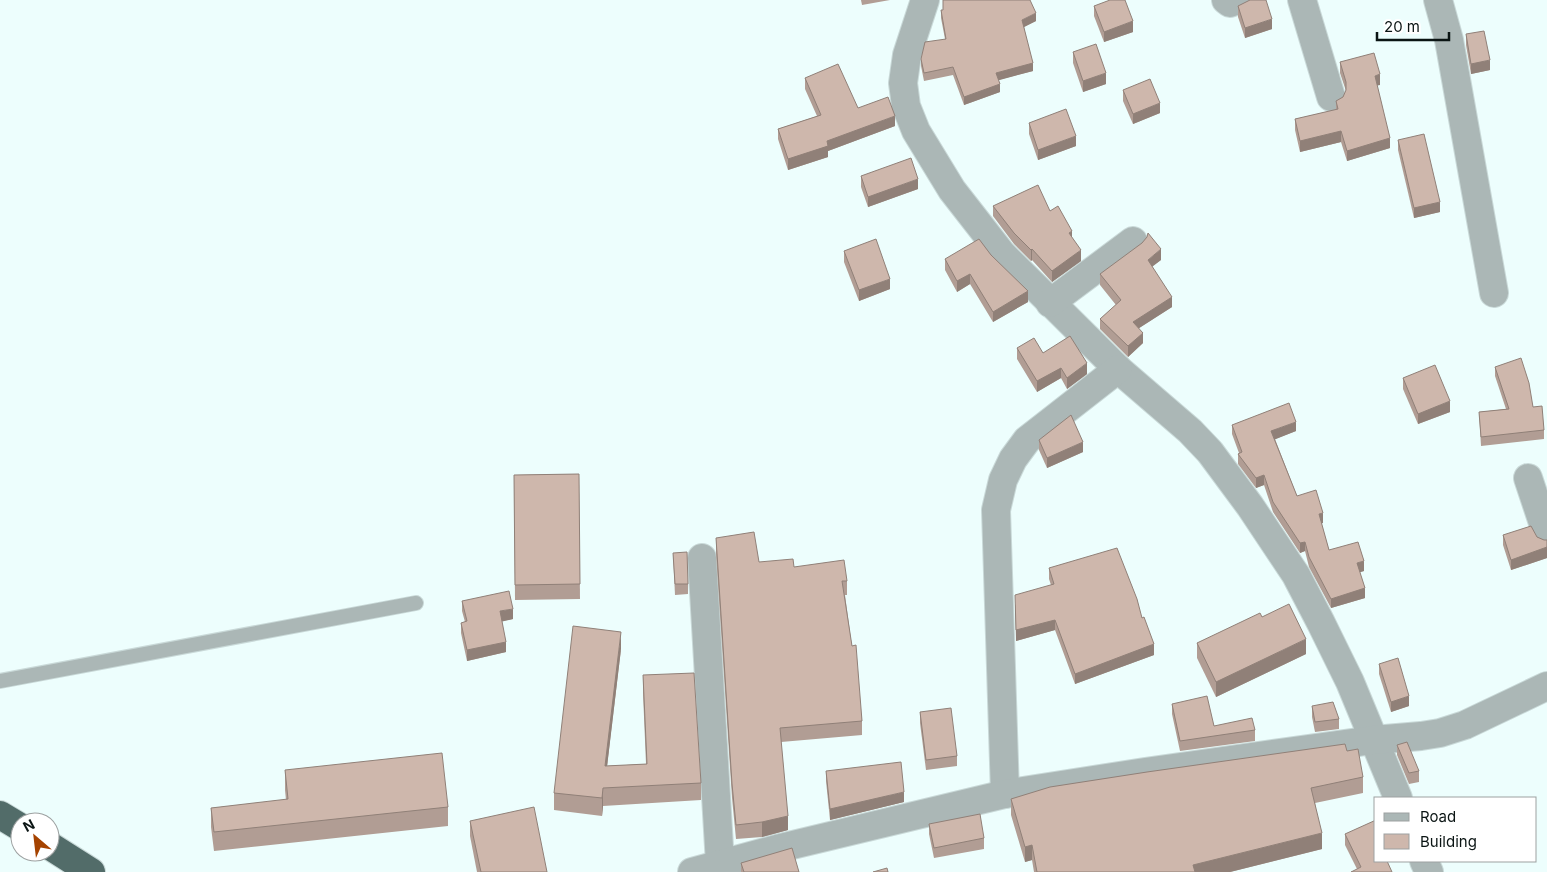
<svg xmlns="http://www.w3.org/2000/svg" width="1547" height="872" font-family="Inter,sans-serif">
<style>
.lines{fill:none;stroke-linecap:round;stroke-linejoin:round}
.lane-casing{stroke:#c9d9d8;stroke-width:16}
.street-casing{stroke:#c9d9d8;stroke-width:30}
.highway-casing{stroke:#c9d9d8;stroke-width:30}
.lane{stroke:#abb7b6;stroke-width:14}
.street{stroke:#abb7b6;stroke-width:28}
.highway{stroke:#526c69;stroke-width:28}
.wall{fill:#b19d94}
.shaded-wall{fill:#908078}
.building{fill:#ceb7ac;stroke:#908078}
</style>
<rect width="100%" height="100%" fill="#edfefd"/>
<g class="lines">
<g class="lane-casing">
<path id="lane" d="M 0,681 L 416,603"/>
</g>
<g class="street-casing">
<g id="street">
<path d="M 925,0 L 907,55 L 903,83 L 906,106 L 916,131 L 952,190 L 1002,254 L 1118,369 L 1190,431 L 1210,452 L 1250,506 L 1296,575 L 1321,623 L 1350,682 L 1398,798"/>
<path d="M 1226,0 L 1230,3 L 1238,0"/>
<path d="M 1302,0 L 1331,97"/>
<path d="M 1438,0 L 1449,40 L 1494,293"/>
<path d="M 1050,303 L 1133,241"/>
<path d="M 1528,478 L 1547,535"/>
<path d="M 702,558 L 720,864"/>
<path d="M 1005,794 L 996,510 L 1003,480 L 1013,459 L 1027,440 L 1118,369"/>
<path d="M 1424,861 L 1429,872"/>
<path d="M 692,872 L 780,848 L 1005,794 L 1145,772 L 1373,740 L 1421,736 L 1440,733 L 1465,725 L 1547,686"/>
</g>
</g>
<g class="highway-casing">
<g id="highway">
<path d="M 0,815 L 20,827"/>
<path d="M 50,846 L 91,872"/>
</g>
</g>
<use href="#lane" class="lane"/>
<use href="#street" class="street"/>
<use href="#highway" class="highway"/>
</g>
<g class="wall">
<path d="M 861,0 L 890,0 L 862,5 Z"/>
<path d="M 1094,6 L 1133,32 L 1104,42 L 1094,16 Z"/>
<path d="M 1238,6 L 1272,29 L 1245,38 L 1238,17 Z"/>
<path d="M 941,10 L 1036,21 L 1024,27 L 1033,71 L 998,80 L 1000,92 L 964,105 L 953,75 L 924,81 L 921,66 L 921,59 L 945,39 L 941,18 Z"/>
<path d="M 1466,34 L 1490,70 L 1471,74 L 1466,45 Z"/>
<path d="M 1073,52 L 1106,84 L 1083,92 L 1073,63 Z"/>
<path d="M 1340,62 L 1380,85 L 1377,85 L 1390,148 L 1347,161 L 1341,142 L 1300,152 L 1295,130 L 1295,119 L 1336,110 L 1336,101 L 1343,97 L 1346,91 L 1340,73 Z"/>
<path d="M 805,78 L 858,108 L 895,126 L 828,151 L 828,157 L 788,170 L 778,139 L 778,129 L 817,116 L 805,89 Z"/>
<path d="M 1123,90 L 1160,113 L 1133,124 L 1123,101 Z"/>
<path d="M 1029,123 L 1076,146 L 1038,160 L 1029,134 Z"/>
<path d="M 1398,140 L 1440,212 L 1414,218 L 1398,150 Z"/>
<path d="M 861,176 L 918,189 L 868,207 L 861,187 Z"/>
<path d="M 993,206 L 1050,211 L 1072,238 L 1081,261 L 1052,282 L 1032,260 L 1031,261 L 1014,244 L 993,216 Z"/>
<path d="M 844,251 L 890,289 L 859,301 L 844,262 Z"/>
<path d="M 991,255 L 1028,302 L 993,322 L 970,284 L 957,292 L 945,270 L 945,259 Z"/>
<path d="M 1161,260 L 1152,266 L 1172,307 L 1139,328 L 1143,343 L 1128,357 L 1100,329 L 1100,319 L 1116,305 L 1100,285 L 1100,274 Z"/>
<path d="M 1017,348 L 1043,353 L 1087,374 L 1067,389 L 1061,378 L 1037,392 L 1017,359 Z"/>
<path d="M 1495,367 L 1533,407 L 1544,430 L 1544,439 L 1481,446 L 1479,412 L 1506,409 L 1495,376 Z"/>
<path d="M 1403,378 L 1450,412 L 1418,424 L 1403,389 Z"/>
<path d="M 1232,425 L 1296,431 L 1275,439 L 1297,496 L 1323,523 L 1321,523 L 1329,550 L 1364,571 L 1360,572 L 1365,598 L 1331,608 L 1309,567 L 1305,551 L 1300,553 L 1273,512 L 1264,485 L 1256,488 L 1238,464 L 1238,454 L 1239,453 L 1232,434 Z"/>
<path d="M 1039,440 L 1083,452 L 1047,468 L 1039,450 Z"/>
<path d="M 579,474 L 580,599 L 515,600 L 514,475 Z"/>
<path d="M 1503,535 L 1537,537 L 1544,540 L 1547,540 L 1547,558 L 1511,570 L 1503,545 Z"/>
<path d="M 716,538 L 759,562 L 794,567 L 847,581 L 847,595 L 845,595 L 862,721 L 862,735 L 781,742 L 788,830 L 762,837 L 736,839 L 732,798 L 716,553 Z"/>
<path d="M 673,553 L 688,584 L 688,594 L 675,595 Z"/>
<path d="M 1049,568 L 1142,618 L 1154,655 L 1075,684 L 1055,630 L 1016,641 L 1015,605 L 1051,585 L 1049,579 Z"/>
<path d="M 462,601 L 513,619 L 502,621 L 506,652 L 467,661 L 461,633 L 461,623 L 465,622 L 462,611 Z"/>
<path d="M 1197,643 L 1306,654 L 1216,697 L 1197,658 Z"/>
<path d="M 621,649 L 607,766 L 646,764 L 643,693 L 643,675 L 701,783 L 701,800 L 603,806 L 602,816 L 554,810 L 554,793 Z"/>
<path d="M 1379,664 L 1409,706 L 1391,712 L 1379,674 Z"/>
<path d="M 1172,704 L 1214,726 L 1255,730 L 1255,741 L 1180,751 L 1172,714 Z"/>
<path d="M 1312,706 L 1339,719 L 1339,729 L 1315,732 L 1312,717 Z"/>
<path d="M 920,712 L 957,756 L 957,766 L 926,770 L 920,723 Z"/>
<path d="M 1397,745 L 1419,771 L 1419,782 L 1409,784 L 1397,755 Z"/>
<path d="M 1347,751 L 1363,777 L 1363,793 L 1315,803 L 1322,849 L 1230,872 L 1034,872 L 1032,860 L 1025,862 L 1011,815 L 1011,799 Z"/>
<path d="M 285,770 L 448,807 L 448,826 L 214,851 L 211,827 L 211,808 L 286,800 L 285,790 Z"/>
<path d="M 826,771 L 904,802 L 830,820 L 826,781 Z"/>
<path d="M 470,821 L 547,872 L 477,872 L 470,836 Z"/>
<path d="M 929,824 L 984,838 L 984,849 L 934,858 L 929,834 Z"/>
<path d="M 1345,834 L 1376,861 L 1357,869 L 1345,845 Z"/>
<path d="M 741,863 L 799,872 L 741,872 Z"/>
</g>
<g class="shaded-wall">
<path d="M 1036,13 L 1036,21 L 1022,28 L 1022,20 Z"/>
<path d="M 1272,19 L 1272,29 L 1245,38 L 1245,28 Z"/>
<path d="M 1133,21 L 1133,32 L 1104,42 L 1104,32 Z"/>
<path d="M 1490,60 L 1490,70 L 1471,74 L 1471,64 Z"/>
<path d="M 1033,63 L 1033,71 L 996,81 L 996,73 Z"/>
<path d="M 1106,73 L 1106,84 L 1083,92 L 1083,81 Z"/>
<path d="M 1380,74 L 1380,85 L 1375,86 L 1375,76 Z"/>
<path d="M 1000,84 L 1000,92 L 964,105 L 964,97 Z"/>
<path d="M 1160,103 L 1160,113 L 1133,124 L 1133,114 Z"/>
<path d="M 895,116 L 895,126 L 828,151 L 828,157 L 788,170 L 788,159 L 827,141 Z"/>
<path d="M 1341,131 L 1341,142 L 1300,152 L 1300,141 Z"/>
<path d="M 1076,136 L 1076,146 L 1038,160 L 1038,150 Z"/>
<path d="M 1390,138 L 1390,148 L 1347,161 L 1347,151 Z"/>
<path d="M 918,179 L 918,189 L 868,207 L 868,197 Z"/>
<path d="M 1440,202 L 1440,212 L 1414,218 L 1414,208 Z"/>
<path d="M 1072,231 L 1072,241 L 1069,233 Z"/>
<path d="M 1032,249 L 1032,260 L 1031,261 L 1031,250 Z"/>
<path d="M 1161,249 L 1161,260 L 1148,270 L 1148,260 Z"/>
<path d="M 1081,250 L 1081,261 L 1052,282 L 1052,271 Z"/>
<path d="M 970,274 L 970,284 L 957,292 L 957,281 Z"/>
<path d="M 890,279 L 890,289 L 859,301 L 859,290 Z"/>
<path d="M 1028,291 L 1028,302 L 993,322 L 993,312 Z"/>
<path d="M 1172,297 L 1172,307 L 1133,332 L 1133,322 Z"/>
<path d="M 1143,333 L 1143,343 L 1128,357 L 1128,346 Z"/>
<path d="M 1087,363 L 1087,374 L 1067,389 L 1067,378 Z"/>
<path d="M 1061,368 L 1061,378 L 1037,392 L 1037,381 Z"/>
<path d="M 1450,401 L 1450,412 L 1418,424 L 1418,414 Z"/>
<path d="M 1296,422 L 1296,431 L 1271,441 L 1271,431 Z"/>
<path d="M 1083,442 L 1083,452 L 1047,468 L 1047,458 Z"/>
<path d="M 1264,475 L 1264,485 L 1256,488 L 1256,478 Z"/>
<path d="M 1323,513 L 1323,523 L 1319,524 L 1319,514 Z"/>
<path d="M 1305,542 L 1305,551 L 1300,553 L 1300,543 Z"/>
<path d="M 1547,547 L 1547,558 L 1511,570 L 1511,560 Z"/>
<path d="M 1364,561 L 1364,571 L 1357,573 L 1357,563 Z"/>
<path d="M 1365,588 L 1365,598 L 1331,608 L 1331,599 Z"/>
<path d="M 513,609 L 513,619 L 500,622 L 500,611 Z"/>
<path d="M 1055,620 L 1055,630 L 1016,641 L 1016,630 Z"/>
<path d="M 621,632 L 621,649 L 605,784 L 605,766 Z"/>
<path d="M 1306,639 L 1306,654 L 1216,697 L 1216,682 Z"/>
<path d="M 506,642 L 506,652 L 467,661 L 467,650 Z"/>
<path d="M 1154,644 L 1154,655 L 1075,684 L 1075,674 Z"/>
<path d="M 1409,696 L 1409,706 L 1391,712 L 1391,702 Z"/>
<path d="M 603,788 L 603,806 L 602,816 L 602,798 Z"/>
<path d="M 904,792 L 904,802 L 830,820 L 830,809 Z"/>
<path d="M 788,816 L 788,830 L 762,837 L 762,822 Z"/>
<path d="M 1322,833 L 1322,849 L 1230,872 L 1193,872 L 1193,865 Z"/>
<path d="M 1032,845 L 1032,860 L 1025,862 L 1025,847 Z"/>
</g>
<g class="building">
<path d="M 943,0 L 1030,0 L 1036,13 L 1022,20 L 1033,63 L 996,73 L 1000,84 L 964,97 L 953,67 L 924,73 L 921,59 L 925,42 L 946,39 L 941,10 L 943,10 Z"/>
<path d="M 1110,0 L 1125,0 L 1133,21 L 1104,32 L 1094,6 Z"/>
<path d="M 1250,0 L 1266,0 L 1272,19 L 1245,28 L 1238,6 Z"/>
<path d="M 1484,31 L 1490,60 L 1471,64 L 1466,34 Z"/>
<path d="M 1096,44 L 1106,73 L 1083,81 L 1073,52 Z"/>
<path d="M 1374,53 L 1380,74 L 1375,76 L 1390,138 L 1347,151 L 1341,131 L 1300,141 L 1295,119 L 1338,109 L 1336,101 L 1343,97 L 1346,90 L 1346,82 L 1340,62 Z"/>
<path d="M 838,64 L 858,108 L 888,97 L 895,116 L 827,141 L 828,146 L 788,159 L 778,129 L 821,115 L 805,78 Z"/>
<path d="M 1150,79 L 1160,103 L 1133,114 L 1123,90 Z"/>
<path d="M 1066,109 L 1076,136 L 1038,150 L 1029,123 Z"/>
<path d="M 1424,134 L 1440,202 L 1414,208 L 1398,140 Z"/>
<path d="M 911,158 L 918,179 L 868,197 L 861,176 Z"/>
<path d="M 1038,185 L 1050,211 L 1058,206 L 1072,231 L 1069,233 L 1081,250 L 1052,271 L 1032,249 L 1031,250 L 1014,233 L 993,206 Z"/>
<path d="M 1148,233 L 1161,249 L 1148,260 L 1172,297 L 1133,322 L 1143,333 L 1128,346 L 1100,319 L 1121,300 L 1100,274 L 1142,243 L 1147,237 Z"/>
<path d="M 876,239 L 890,279 L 859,290 L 844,251 Z"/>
<path d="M 979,239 L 991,255 L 1028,291 L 993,312 L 970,274 L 957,281 L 945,259 Z"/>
<path d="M 1070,336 L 1087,363 L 1067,378 L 1061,368 L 1037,381 L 1017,348 L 1034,338 L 1043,353 Z"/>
<path d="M 1521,358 L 1529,383 L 1533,407 L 1542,406 L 1544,430 L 1481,437 L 1479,412 L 1509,409 L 1495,367 Z"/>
<path d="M 1435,365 L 1450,401 L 1418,414 L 1403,378 Z"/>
<path d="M 1289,403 L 1296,422 L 1271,431 L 1297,496 L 1316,490 L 1323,513 L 1319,514 L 1329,550 L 1358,542 L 1364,561 L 1357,563 L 1365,588 L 1331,599 L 1309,557 L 1305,542 L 1300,543 L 1273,502 L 1264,475 L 1256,478 L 1238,454 L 1242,452 L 1232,425 Z"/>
<path d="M 1071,415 L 1083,442 L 1047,458 L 1039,440 Z"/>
<path d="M 579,474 L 580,584 L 515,585 L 514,475 Z"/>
<path d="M 1531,526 L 1537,537 L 1544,540 L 1547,540 L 1547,547 L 1511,560 L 1503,535 Z"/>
<path d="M 754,532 L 759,562 L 793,559 L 794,567 L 844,560 L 847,581 L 842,581 L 852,646 L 856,645 L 862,721 L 780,728 L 788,816 L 762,822 L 736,825 L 732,784 L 716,538 Z"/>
<path d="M 1117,548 L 1137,599 L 1142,618 L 1144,617 L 1154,644 L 1075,674 L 1055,620 L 1016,630 L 1015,595 L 1054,584 L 1049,568 Z"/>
<path d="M 687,552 L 688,584 L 675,584 L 673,553 Z"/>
<path d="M 509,591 L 513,609 L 500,611 L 506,642 L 467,650 L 461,623 L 467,621 L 462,601 Z"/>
<path d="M 1289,604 L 1306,639 L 1216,682 L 1197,643 L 1260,613 L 1262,617 Z"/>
<path d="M 573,626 L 621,632 L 605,766 L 647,764 L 643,675 L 694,673 L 701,783 L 603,788 L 602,798 L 554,793 Z"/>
<path d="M 1398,658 L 1409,696 L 1391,702 L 1379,664 Z"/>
<path d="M 1207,696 L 1214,726 L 1252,718 L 1255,730 L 1180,741 L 1172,704 Z"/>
<path d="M 1333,702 L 1339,719 L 1315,722 L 1312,706 Z"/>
<path d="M 951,708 L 957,756 L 926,760 L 920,712 Z"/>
<path d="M 1407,742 L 1419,771 L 1409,773 L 1397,745 Z"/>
<path d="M 1345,744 L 1347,751 L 1358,749 L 1363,777 L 1311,788 L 1322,833 L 1193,865 L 1195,872 L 1037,872 L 1032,845 L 1025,847 L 1011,799 L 1050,787 L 1147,772 Z"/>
<path d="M 442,753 L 448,807 L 214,832 L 211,808 L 288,799 L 285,770 Z"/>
<path d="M 901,762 L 904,792 L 830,809 L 826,771 Z"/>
<path d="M 534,807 L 547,872 L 481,872 L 470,821 Z"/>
<path d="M 980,814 L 984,838 L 934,848 L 929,824 Z"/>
<path d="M 1376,820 L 1376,861 L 1387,861 L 1392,872 L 1351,872 L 1361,867 L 1345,834 Z"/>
<path d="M 792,848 L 799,872 L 744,872 L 741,863 Z"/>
<path d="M 887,868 L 888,872 L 873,872 Z"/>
</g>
<rect x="1374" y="797" width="162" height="65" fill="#ffffff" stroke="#9da1a1"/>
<rect x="1384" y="813" width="25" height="8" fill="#abb7b6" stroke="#9da1a1"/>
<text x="1420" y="822" font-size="15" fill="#0b1514">Road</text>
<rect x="1384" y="834" width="25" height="15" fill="#ceb7ac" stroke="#9da1a1"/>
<text x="1420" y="847" font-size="15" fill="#0b1514">Building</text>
<g transform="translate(35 837) rotate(332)"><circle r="24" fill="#ffffff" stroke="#9da1a1"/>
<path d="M0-4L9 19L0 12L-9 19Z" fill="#a54300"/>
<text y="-8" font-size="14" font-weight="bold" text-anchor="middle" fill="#0b1514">N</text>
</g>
<path d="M1377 32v8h72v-8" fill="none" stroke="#0b1514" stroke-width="2.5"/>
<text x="1384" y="32" font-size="15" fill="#0b1514" stroke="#ffffff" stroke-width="4" paint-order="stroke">20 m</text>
</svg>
